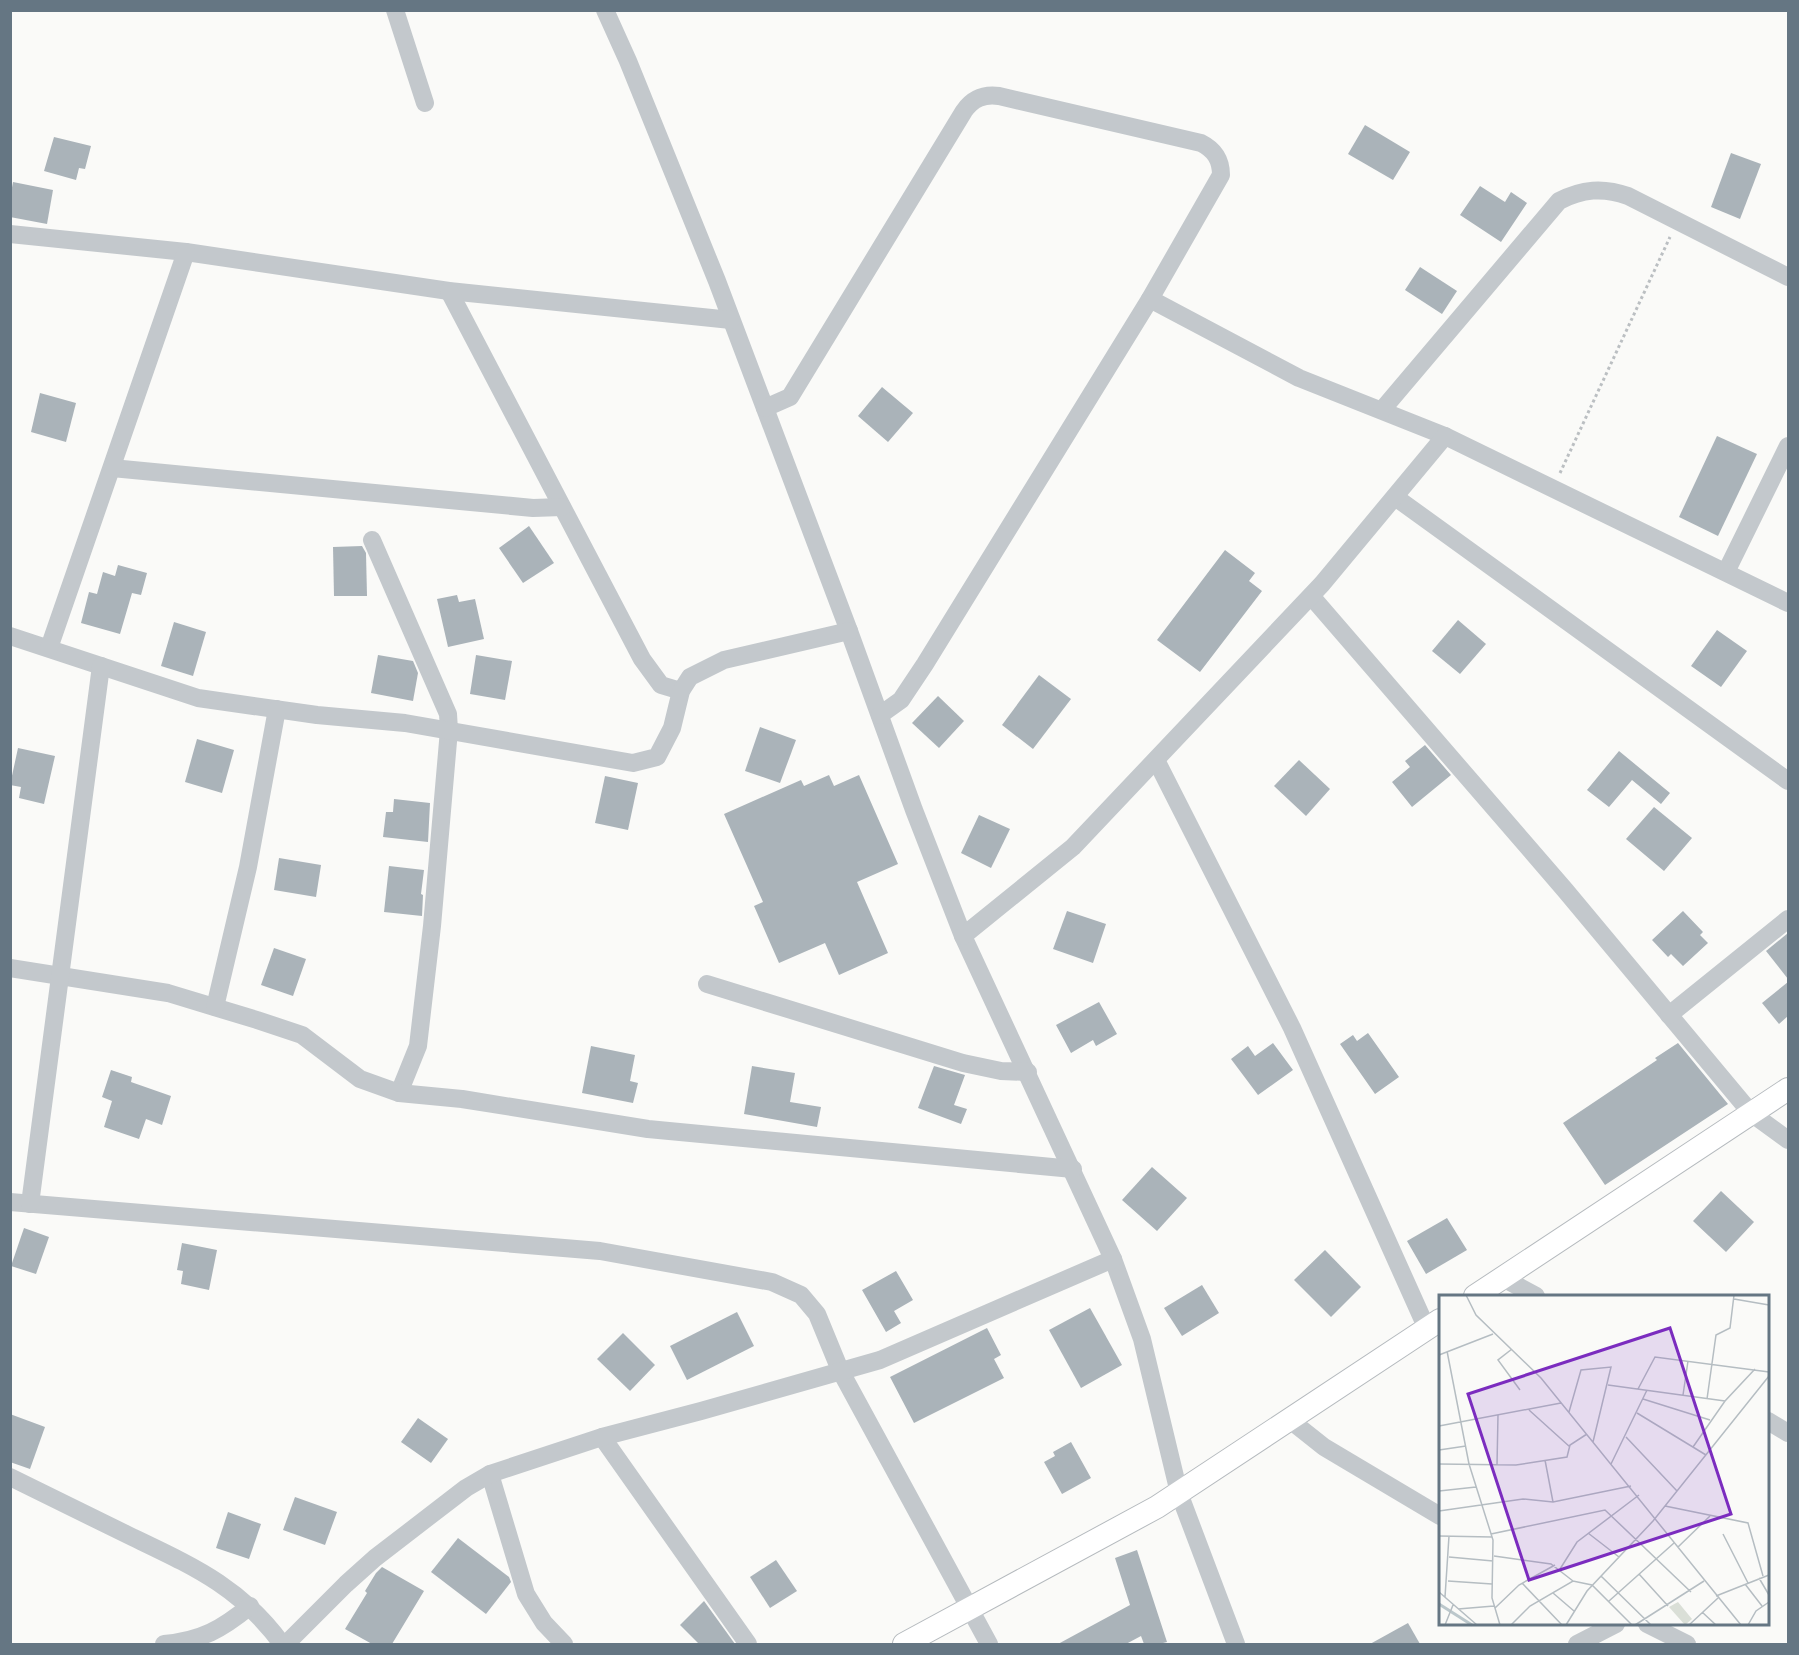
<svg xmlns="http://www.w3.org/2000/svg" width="1799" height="1655" font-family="Commissioner,sans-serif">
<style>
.building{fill:#aab3b9}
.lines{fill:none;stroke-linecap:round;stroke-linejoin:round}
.major-casing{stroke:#b5babe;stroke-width:24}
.path{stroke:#bbbfc2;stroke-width:3;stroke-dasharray:3 3;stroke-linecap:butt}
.minor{stroke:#c3c8cc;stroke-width:18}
.major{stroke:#fff;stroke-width:22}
.inset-river{fill:none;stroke:#bbc7cb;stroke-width:3}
.inset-road{fill:none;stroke:#b5bdc2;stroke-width:1.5}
.view{fill:#7b2cbf;fill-opacity:0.15;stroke:#7b2cbf;stroke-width:3}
.inset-edge{fill:none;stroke:#657683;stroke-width:3}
</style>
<rect width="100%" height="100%" fill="#fafaf8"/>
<g class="building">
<path d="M 1365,125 L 1410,152 L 1393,180 L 1348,154 Z"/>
<path d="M 54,137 L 91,146 L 85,169 L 79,168 L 76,180 L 44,171 Z"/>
<path d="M 1731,153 L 1761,164 L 1740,219 L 1711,207 Z"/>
<path d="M 13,182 L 53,190 L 47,224 L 10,217 L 10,198 Z"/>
<path d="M 1480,186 L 1505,202 L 1511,192 L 1527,203 L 1501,242 L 1460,215 Z"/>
<path d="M 1420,267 L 1457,291 L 1442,314 L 1405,290 Z"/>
<path d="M 882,387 L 913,413 L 888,442 L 858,416 Z"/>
<path d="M 40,393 L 76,403 L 66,442 L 31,432 Z"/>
<path d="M 1717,436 L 1757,454 L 1718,536 L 1679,517 Z"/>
<path d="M 529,526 L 554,563 L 523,583 L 499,548 Z"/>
<path d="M 362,546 L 366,553 L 367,596 L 334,596 L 333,547 Z"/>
<path d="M 1225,550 L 1255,573 L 1249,581 L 1262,591 L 1200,672 L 1157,640 Z"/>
<path d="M 118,565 L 147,573 L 141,595 L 132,593 L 120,634 L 81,623 L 89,592 L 97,594 L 103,572 L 115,576 Z"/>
<path d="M 457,595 L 459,602 L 475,599 L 484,639 L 448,647 L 437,599 Z"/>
<path d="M 1458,620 L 1486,644 L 1460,674 L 1432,651 Z"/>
<path d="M 174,622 L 206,632 L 193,676 L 161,666 Z"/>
<path d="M 1717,630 L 1747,651 L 1721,687 L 1691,666 Z"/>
<path d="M 378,655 L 413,661 L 418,673 L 413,701 L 371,693 Z"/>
<path d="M 476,655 L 512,661 L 505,700 L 470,694 Z"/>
<path d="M 1039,675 L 1071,699 L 1033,749 L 1002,725 Z"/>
<path d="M 938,696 L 964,721 L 939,748 L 912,723 Z"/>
<path d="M 760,727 L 796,740 L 780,783 L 745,771 Z"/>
<path d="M 197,739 L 234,750 L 222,793 L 185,782 Z"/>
<path d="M 1425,745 L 1451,775 L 1412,807 L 1392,782 L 1410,767 L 1405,761 Z"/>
<path d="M 18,748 L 55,756 L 44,804 L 19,798 L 21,787 L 10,785 Z"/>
<path d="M 1619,751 L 1670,793 L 1661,804 L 1632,780 L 1609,807 L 1587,790 Z"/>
<path d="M 1299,760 L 1330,789 L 1306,816 L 1274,786 Z"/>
<path d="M 829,775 L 834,786 L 859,775 L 898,864 L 857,882 L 888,953 L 839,975 L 825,943 L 779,963 L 754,906 L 763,902 L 724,814 L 801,780 L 804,786 Z"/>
<path d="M 605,776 L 638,783 L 628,830 L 595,823 Z"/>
<path d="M 394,799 L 430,803 L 428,842 L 383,837 L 386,812 L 393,812 Z"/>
<path d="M 1654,807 L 1692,838 L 1664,871 L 1626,839 Z"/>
<path d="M 979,815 L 1010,829 L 991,868 L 961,853 Z"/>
<path d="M 279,858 L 321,865 L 316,897 L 274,890 Z"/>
<path d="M 389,866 L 424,870 L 421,894 L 423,895 L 422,916 L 384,912 Z"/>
<path d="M 1067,911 L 1106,924 L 1093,963 L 1053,949 Z"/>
<path d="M 1683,911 L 1703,932 L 1700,935 L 1708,943 L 1683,966 L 1671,954 L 1668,957 L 1652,940 Z"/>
<path d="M 1788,933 L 1788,979 L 1766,951 Z"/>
<path d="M 274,948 L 306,959 L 293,996 L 261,985 Z"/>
<path d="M 1788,982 L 1788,1016 L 1779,1024 L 1762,1003 Z"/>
<path d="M 1099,1002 L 1117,1034 L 1096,1046 L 1093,1040 L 1071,1053 L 1056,1025 Z"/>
<path d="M 1368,1033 L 1399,1077 L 1375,1094 L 1340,1044 L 1353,1035 L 1357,1041 Z"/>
<path d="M 1273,1043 L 1293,1070 L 1258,1095 L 1231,1059 L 1248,1046 L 1255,1056 Z"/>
<path d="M 1678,1043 L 1728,1104 L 1605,1185 L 1563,1123 L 1657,1060 L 1655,1058 Z"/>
<path d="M 591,1046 L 635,1055 L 630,1081 L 638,1083 L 633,1103 L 582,1093 Z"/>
<path d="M 752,1066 L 795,1073 L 790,1102 L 821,1107 L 817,1127 L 744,1114 Z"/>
<path d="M 934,1066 L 965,1075 L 954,1105 L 967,1109 L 961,1124 L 918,1108 Z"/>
<path d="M 111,1070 L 132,1077 L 131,1082 L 171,1096 L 162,1125 L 146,1119 L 139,1139 L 104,1127 L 112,1101 L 102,1097 Z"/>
<path d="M 1152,1167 L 1187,1198 L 1157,1231 L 1122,1200 Z"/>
<path d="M 1721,1191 L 1754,1222 L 1726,1252 L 1693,1221 Z"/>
<path d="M 1447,1218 L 1467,1250 L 1426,1274 L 1407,1241 Z"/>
<path d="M 24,1228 L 49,1237 L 36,1274 L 11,1266 Z"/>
<path d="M 182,1243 L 217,1250 L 209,1290 L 181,1284 L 183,1271 L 177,1270 Z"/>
<path d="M 1325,1250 L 1361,1287 L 1331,1317 L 1294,1280 Z"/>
<path d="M 896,1271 L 913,1300 L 894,1311 L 901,1323 L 886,1332 L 862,1290 Z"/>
<path d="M 1202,1285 L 1219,1313 L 1182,1336 L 1164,1308 Z"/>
<path d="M 1090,1308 L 1122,1365 L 1081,1388 L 1049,1330 Z"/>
<path d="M 737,1312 L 754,1346 L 687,1380 L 670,1346 Z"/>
<path d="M 987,1328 L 1001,1355 L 994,1359 L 1004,1378 L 914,1423 L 890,1377 Z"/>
<path d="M 623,1333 L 655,1365 L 630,1391 L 597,1359 Z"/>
<path d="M 10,1414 L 45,1427 L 30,1469 L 10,1462 Z"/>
<path d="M 418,1418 L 448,1439 L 431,1463 L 401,1442 Z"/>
<path d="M 1071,1442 L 1091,1478 L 1062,1494 L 1044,1462 L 1055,1456 L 1053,1452 Z"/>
<path d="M 295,1497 L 337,1512 L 325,1545 L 283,1530 Z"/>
<path d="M 228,1512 L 261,1524 L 249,1559 L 216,1548 Z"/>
<path d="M 458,1538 L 509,1577 L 511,1582 L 486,1614 L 431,1572 Z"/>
<path d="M 1137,1550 L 1167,1642 L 1159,1644 L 1144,1644 L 1141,1636 L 1126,1644 L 1058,1644 L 1130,1605 L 1115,1558 Z"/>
<path d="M 776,1560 L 797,1591 L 770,1608 L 750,1577 Z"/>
<path d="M 382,1567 L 424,1591 L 392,1644 L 372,1644 L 345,1629 L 367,1593 L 365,1591 L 376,1573 Z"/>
<path d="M 704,1601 L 735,1644 L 699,1644 L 680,1625 Z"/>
<path d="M 1408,1623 L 1420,1644 L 1370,1644 Z"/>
</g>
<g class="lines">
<g class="major-casing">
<g id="major">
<path d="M 1475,1296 L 1788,1089"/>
<path d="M 904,1644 L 1157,1507 L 1440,1320"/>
</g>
</g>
<path class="path" d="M 1560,473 L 1670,237"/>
<g class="minor">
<path d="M 395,10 L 425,103"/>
<path d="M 605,10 L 628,61 L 717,281 L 849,631 L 914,810 L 963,936 L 1113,1259 L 1142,1339 L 1179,1493 L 1236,1644"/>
<path d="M 10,234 L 186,252 L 449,291 L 731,320"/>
<path d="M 449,291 L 642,659 L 661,685 L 681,691"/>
<path d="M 1150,299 L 1299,378 L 1445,436 L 1788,603"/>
<path d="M 765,408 L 790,397 L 964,111 C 973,98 984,94 999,96 L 1201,143 C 1215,150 1221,160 1221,175 L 1150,299 L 925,664 L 901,700 L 880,715"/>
<path d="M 1382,410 L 1559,201 C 1582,189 1603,187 1628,196 L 1788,277"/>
<path d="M 112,468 L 533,508 L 562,507"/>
<path d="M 1395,497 L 1788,781"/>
<path d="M 372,540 L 448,714 L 449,730 L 432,926 L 418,1046 L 399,1093"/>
<path d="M 1726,572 L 1788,446"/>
<path d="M 1311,596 L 1565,890 L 1751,1113 L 1788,1140"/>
<path d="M 10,636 L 198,698 L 317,715 L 405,723 L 633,763 L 657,757 L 672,728 L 681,691 L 690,677 L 724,660 L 849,631"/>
<path d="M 49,648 L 186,252"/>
<path d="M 1156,760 L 1292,1028 L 1427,1329"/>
<path d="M 963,936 L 1073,847 L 1322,584 L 1445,436"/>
<path d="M 10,968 L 168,993 L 257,1020 L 302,1035 L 360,1079 L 399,1093 L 462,1099 L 648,1129 L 1073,1169"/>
<path d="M 707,984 L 963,1063 L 1001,1071 L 1028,1072"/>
<path d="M 215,1007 L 248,867 L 277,709"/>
<path d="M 1669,1015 L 1788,919"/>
<path d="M 10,1202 L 600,1251 L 772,1282 L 801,1295 L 817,1314 L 840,1370 L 989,1644"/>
<path d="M 30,1204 L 101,666"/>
<path d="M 1503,1278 L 1536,1296"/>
<path d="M 1290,1420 L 1324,1447 L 1440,1516"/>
<path d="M 1768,1421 L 1788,1433"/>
<path d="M 602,1437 L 748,1644"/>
<path d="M 490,1474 L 526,1594 L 544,1623 L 564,1644"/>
<path d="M 10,1477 C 49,1496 88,1515 126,1534 C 190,1565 239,1585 282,1644"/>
<path d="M 1647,1624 L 1687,1644"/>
<path d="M 164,1644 C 201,1641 222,1629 250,1606"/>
<path d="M 286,1644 L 346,1584 L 375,1558 L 466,1488 L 490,1474 L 602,1437 L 701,1411 L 880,1360 L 1113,1259"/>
<path d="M 1577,1644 L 1616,1624"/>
</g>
<use href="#major" class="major"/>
</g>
<g transform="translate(1439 1295)">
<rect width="330" height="330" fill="#fafaf8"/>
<path d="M 239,307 L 253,324 L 246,330 L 230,312 Z" fill="#dadfd7"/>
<path class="inset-river" d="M 0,309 L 33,330"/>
<path class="inset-road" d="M 27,0 L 37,20 L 102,83 L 302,330M 295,4 L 330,10M 73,54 L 59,65 L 81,95M 8,56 L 30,169 L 54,245 L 53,303 L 61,330M 0,60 L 54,39M 169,90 L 286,106M 199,94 L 216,62 L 330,77M 244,100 L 249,66M 204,104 L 271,125M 268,104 L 277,40 L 291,33 L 295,0M 90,115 L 131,152M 130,117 L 142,75 L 172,72 L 154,147M 198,118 L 267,160M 0,131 L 122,108M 187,142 L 238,196M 254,152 L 286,106 L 316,74M 0,155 L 27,151M 106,165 L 114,207M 0,169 L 77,170 L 128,162 L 131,150 L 148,139M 172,169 L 208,95M 58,170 L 59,120M 0,196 L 37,192M 226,211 L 309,228 L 324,281M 0,216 L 84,204 L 114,207 L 192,191M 149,238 L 180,262M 52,239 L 166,215 L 252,297M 284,239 L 309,288M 0,241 L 53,242M 239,252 L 271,221M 55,261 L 112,269 L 134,286M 10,262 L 54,266M 121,274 L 138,247 L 200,200M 200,279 L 229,311M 162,281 L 212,330M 320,283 L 330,300M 9,286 L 53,289M 83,288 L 123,330M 306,289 L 323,311M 0,297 L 38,330M 114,298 L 135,316M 277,301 L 330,280M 6,302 L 10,241M 170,306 L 235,248M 56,313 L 80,290 L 116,270M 19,314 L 55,311M 263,317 L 277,330M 6,330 L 14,310M 72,330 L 91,311 L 134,286 L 153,290 L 193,330M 127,330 L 148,296 L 214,226 L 330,81M 196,330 L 265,286M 250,330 L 279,303M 309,330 L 317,316 L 330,307"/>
<path class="view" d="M 231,33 L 292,219 L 90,285 L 29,99 Z"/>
<rect width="330" height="330" class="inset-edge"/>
</g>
<rect width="1799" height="1655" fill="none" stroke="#657683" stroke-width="24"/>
</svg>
